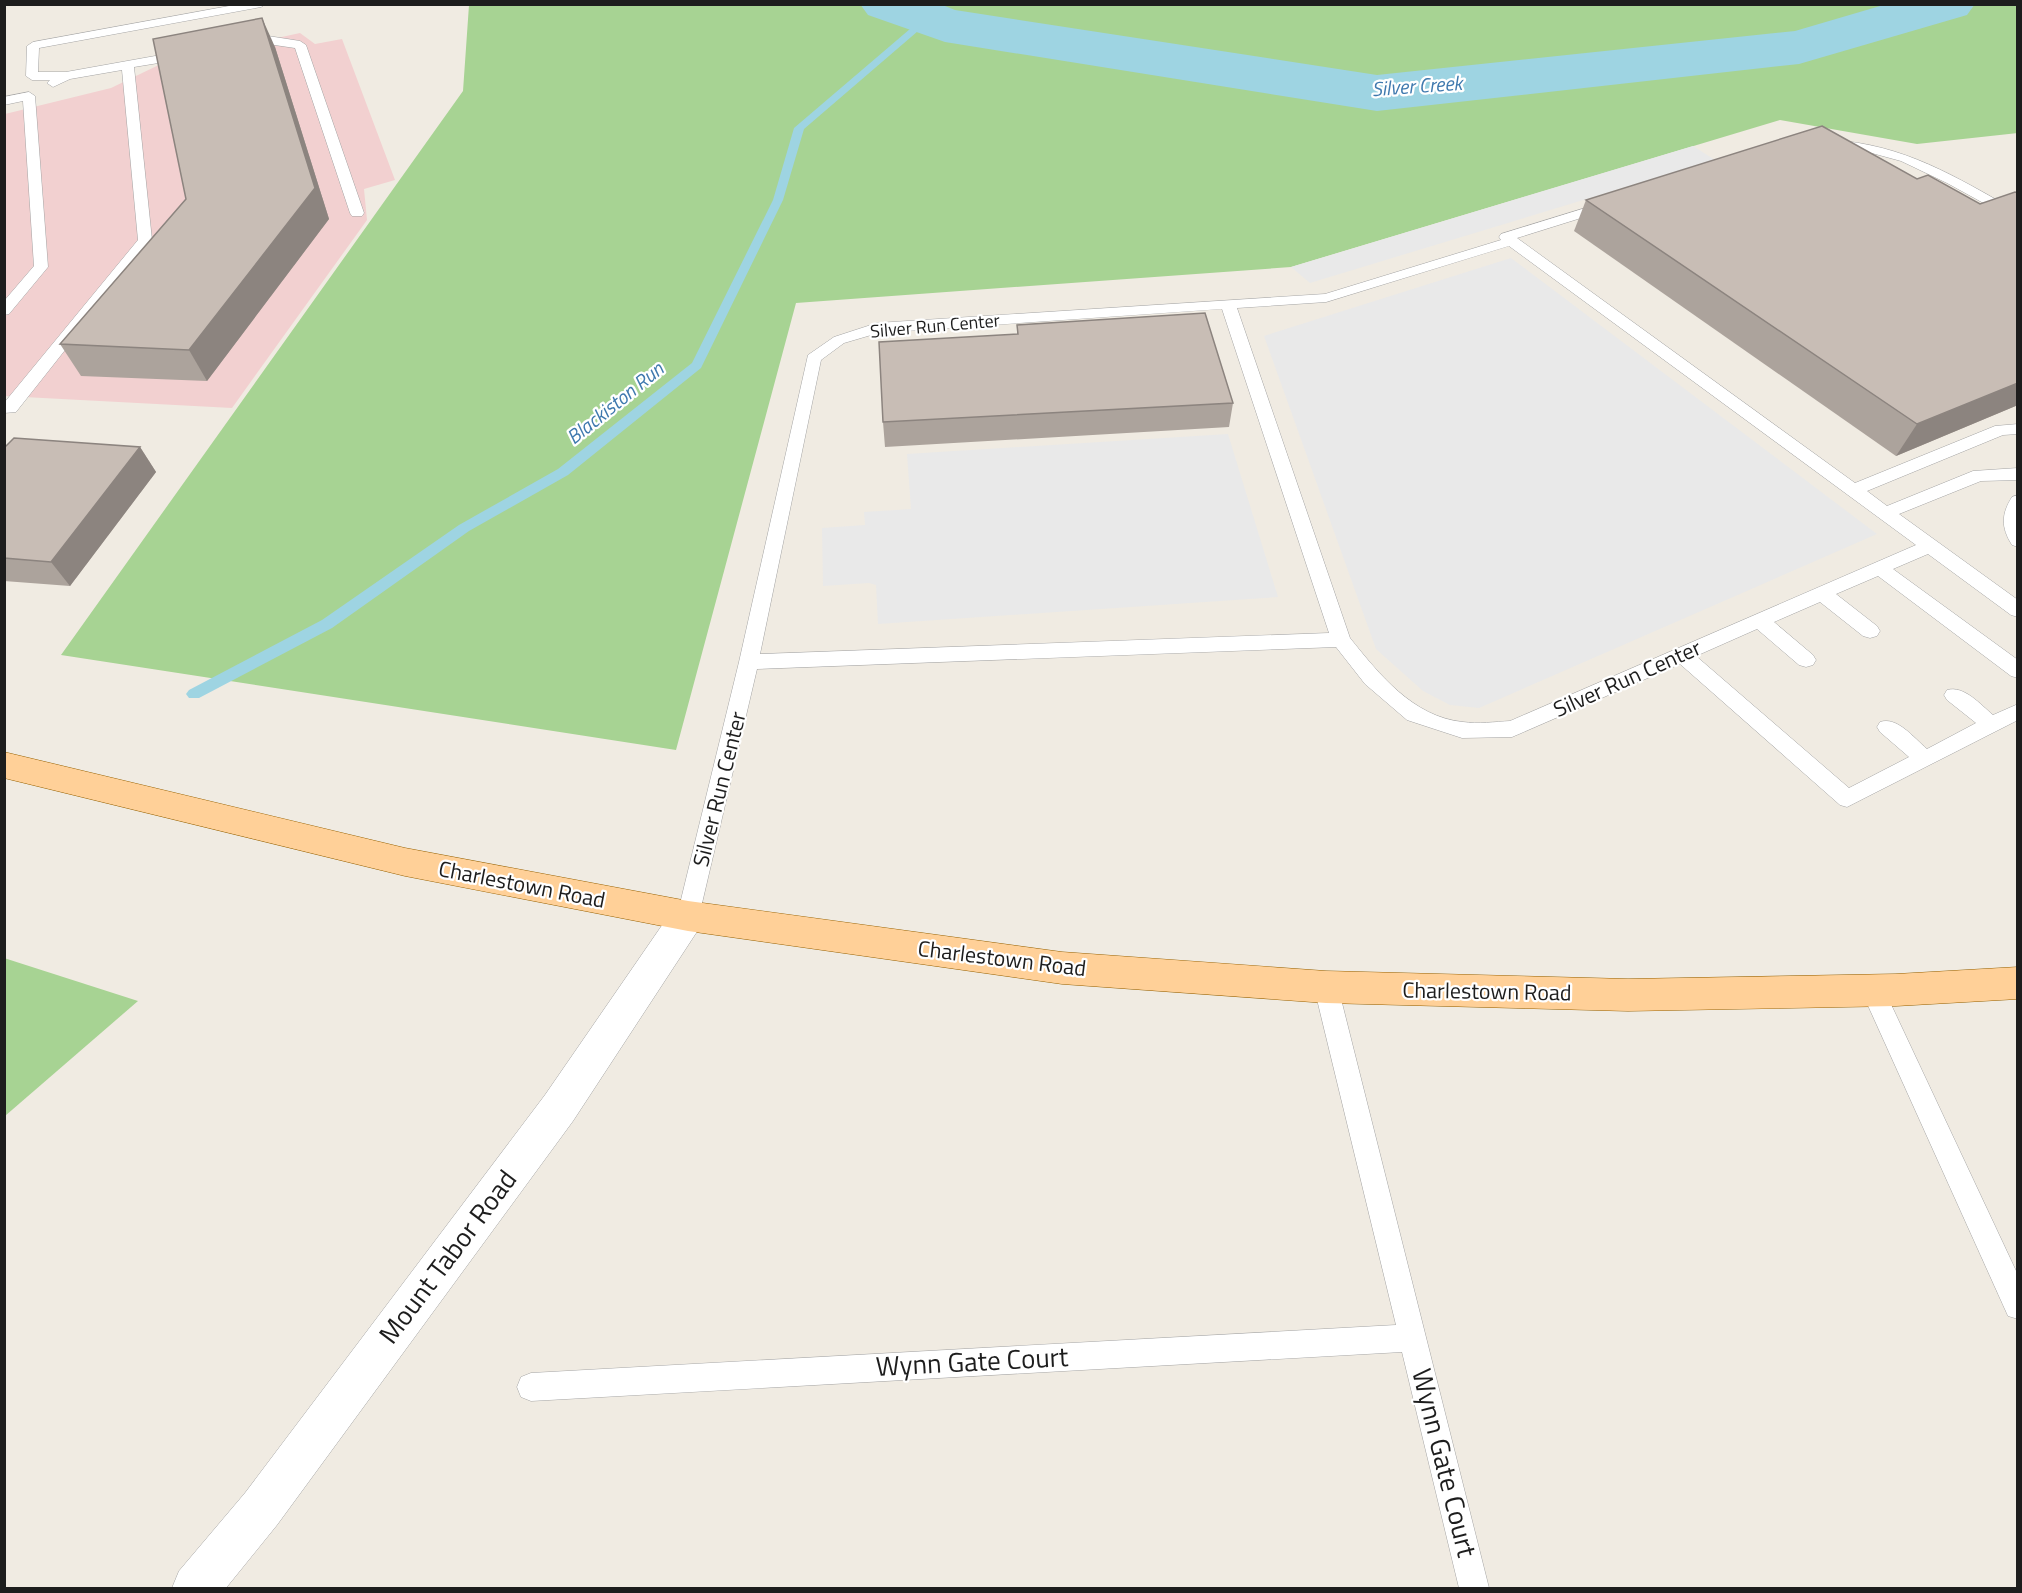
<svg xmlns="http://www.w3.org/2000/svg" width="2022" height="1593" font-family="'Titillium Web',sans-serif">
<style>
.commercial{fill:#f2d0d0}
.forest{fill:#a7d393}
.parking{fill:#e9e9e9}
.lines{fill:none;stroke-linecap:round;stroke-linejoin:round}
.stream{fill:#9ed4e2;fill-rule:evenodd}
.river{fill:#9ed4e2;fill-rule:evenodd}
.service-casing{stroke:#a4a4a4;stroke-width:1}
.tertiary-casing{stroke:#a4a4a4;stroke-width:1}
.primary-casing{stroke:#976100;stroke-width:1}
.service{fill:#fff;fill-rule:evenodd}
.tertiary{fill:#fff;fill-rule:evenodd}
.primary{fill:#ffd098;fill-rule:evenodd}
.wall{fill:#aca39c}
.shaded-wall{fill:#8c847f}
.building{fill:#c8bdb5;stroke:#8c847f;stroke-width:1.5}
.labels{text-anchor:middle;stroke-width:4.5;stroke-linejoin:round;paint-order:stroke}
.far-street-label{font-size:18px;fill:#1d1d1d;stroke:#fff}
.far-water-label{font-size:20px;font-style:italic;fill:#3f79ae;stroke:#fff}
.street-label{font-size:22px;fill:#1d1d1d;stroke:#fff}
.near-street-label{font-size:27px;fill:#1d1d1d;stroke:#fff}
</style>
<rect width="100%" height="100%" fill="#f0ebe2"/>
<path class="commercial" d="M 300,33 L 315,44 L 342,39 L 395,180 L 364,189 L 367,220 L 232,408 L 5,396 L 5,114 L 111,88 L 165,62 Z"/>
<g class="forest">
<path d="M 469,5 L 2017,5 L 2018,133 L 1917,144 L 1780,120 L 1291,267 L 796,303 L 676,750 L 61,655 L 463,91 Z"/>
<path d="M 4,958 L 138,1001 L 5,1116 L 4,1116 Z"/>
</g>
<g class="parking">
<path d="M 1693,146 L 1715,160 L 1310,283 L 1291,267 Z"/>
<path d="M 1511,258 L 1877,534 L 1479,708 L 1450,705 L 1423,691 L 1376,649 L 1264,336 Z"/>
<path d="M 1228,434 L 1278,597 L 878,624 L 876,585 L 869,583 L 823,586 L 822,528 L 865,525 L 864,512 L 911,509 L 907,454 Z"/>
</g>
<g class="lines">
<path class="stream" d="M 924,17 L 932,19 L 804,129 L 783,200 L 701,368 L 568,475 L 469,531 L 332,628 L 199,698 L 189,698 L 186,694 L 189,690 L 322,620 L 459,525 L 558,469 L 692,363 L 773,200 L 794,128 Z"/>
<path class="river" d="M 860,4 L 940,4 L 955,10 L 1377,75 L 1795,31 L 1887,4 L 1975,4 L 1967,15 L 1799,64 L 1377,111 L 945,42 L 868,15 Z"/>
<g class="service-casing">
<g id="service">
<path d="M 240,4 L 266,4 L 261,7 L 39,48 L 38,72 L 66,72 L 183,51 L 189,55 L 183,59 L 134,67 L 152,240 L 16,412 L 4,413 L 4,403 L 138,240 L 122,70 L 70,79 L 53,87 L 47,83 L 50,80 L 32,80 L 26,76 L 27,46 L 33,42 Z"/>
<path d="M 268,36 L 300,41 L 306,45 L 364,213 L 362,216 L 352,216 L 350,213 L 295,48 L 268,44 L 243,48 L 237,44 L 243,40 Z"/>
<path d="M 29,92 L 35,96 L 48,267 L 9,314 L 4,315 L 4,301 L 34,266 L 23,101 L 4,105 L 4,97 Z"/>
<path d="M 1831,140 C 1904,144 1956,177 2018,212 L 2018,222 L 1947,183 L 1901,161 L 1857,149 L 1826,147 L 1824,144 L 1826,141 Z"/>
<path d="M 1608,201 L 1613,202 L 1615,205 L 1613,208 L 1517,238 L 1855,483 L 1995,426 L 2018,424 L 2018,434 L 2003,435 L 1867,491 L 1887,506 L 1973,471 L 2018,468 L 2018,480 L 1981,481 L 1899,514 L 2018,600 L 2018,617 L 2011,615 L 1928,554 L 1893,569 L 2018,660 L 2018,678 L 2011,676 L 1878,576 L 1836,594 L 1877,626 L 1880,631 L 1877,636 L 1870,638 L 1863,636 L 1820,602 L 1774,622 L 1813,655 L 1816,660 L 1813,665 L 1806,667 L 1799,665 L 1757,629 L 1696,656 L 1849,788 L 1909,757 L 1880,732 L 1877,727 L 1880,722 C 1897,716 1914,738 1927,749 L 1976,723 L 1947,700 L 1944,695 L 1947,690 C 1964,685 1981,705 1993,715 L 2018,704 L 2018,720 L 1847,807 L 1840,805 L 1680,664 L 1519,734 L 1512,737 L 1462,738 L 1407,720 L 1365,684 L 1336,647 L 757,669 L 699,916 L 696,923 L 688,926 L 680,923 L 677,916 L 739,662 L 808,355 L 834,337 L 877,323 L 1325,294 L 1501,240 L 1499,237 L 1501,234 ZM 1509,246 L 1916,545 L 1510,721 C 1495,722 1478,724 1463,722 C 1413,717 1379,674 1350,638 L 1237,308 L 1326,302 ZM 1222,309 L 1329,633 L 760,654 L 821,360 L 844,343 L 878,333 Z"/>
<path d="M 2018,495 L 2018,547 L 2012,545 C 2001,528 2001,514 2012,497 Z"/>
<path d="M 1326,977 L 1334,980 L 1338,987 L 1489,1588 L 1459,1588 L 1402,1352 L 531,1401 L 521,1397 L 517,1387 L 521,1377 L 531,1373 L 1396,1325 L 1314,987 L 1318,980 Z"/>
<path d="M 1873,980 L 1881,983 L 2018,1275 L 2018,1319 L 2008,1316 L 1861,990 L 1865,983 Z"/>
</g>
</g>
<g class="tertiary-casing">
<path id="tertiary" d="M 688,901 L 700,905 L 706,916 L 700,927 L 573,1121 L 277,1525 L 226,1588 L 172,1588 L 179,1571 L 245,1493 L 545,1095 L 676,905 Z"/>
</g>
<g class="primary-casing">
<path id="primary" d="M 4,752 L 405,848 L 688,901 L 1062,952 L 1326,971 L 1628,979 L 1896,974 L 2018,967 L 2018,999 L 1896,1006 L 1628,1011 L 1326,1003 L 1062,984 L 688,931 L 405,876 L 4,778 Z"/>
</g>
<use href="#service" class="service"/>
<use href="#tertiary" class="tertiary"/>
<use href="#primary" class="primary"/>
</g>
<g class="wall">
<path d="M 275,47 L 329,219 L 207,381 L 81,376 L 60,344 L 186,199 Z"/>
<path d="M 1917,179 L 1980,204 L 2018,405 L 1896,456 L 1574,231 L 1586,200 Z"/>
<path d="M 1017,325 L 1233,403 L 1229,427 L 885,447 L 883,422 L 1017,334 Z"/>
<path d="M 140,447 L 156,472 L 70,586 L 4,581 L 4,448 Z"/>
</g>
<g class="shaded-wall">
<path d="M 262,18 L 275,47 L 329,219 L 207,381 L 189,350 Z"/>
<path d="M 2018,383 L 2018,405 L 1896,456 L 1917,424 Z"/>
<path d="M 140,447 L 156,472 L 70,586 L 51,562 Z"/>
</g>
<g class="building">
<path d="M 262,18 L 315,188 L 189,350 L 60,344 L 186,199 L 153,39 Z"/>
<path d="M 1822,126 L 1917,179 L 1928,175 L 1980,204 L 2015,192 L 2018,193 L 2018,383 L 1917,424 L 1586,200 Z"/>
<path d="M 1205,313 L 1233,403 L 883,422 L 879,342 L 1018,334 L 1017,325 Z"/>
<path d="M 14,438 L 140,447 L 51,562 L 4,558 L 4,448 Z"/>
</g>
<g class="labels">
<g class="far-street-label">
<text transform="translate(935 326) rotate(-5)" y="6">Silver Run Center</text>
</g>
<g class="far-water-label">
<text transform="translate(1417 86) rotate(-4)" y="7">Silver Creek</text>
<text transform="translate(615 403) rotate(-39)" y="7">Blackiston Run</text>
</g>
<g class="street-label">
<text transform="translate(1627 678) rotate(-24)" y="8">Silver Run Center</text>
<text transform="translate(719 789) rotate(-76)" y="8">Silver Run Center</text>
<text transform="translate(522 884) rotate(11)" y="8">Charlestown Road</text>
<text transform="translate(1002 958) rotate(7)" y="8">Charlestown Road</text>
<text transform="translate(1487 991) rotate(1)" y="8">Charlestown Road</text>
</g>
<g class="near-street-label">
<text transform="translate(448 1257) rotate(-53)" y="9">Mount Tabor Road</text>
<text transform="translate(972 1362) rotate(-3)" y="9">Wynn Gate Court</text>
<text transform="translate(1444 1463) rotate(76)" y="9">Wynn Gate Court</text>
</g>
</g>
<rect width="2022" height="1593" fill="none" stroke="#1d1d1d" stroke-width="12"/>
</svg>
